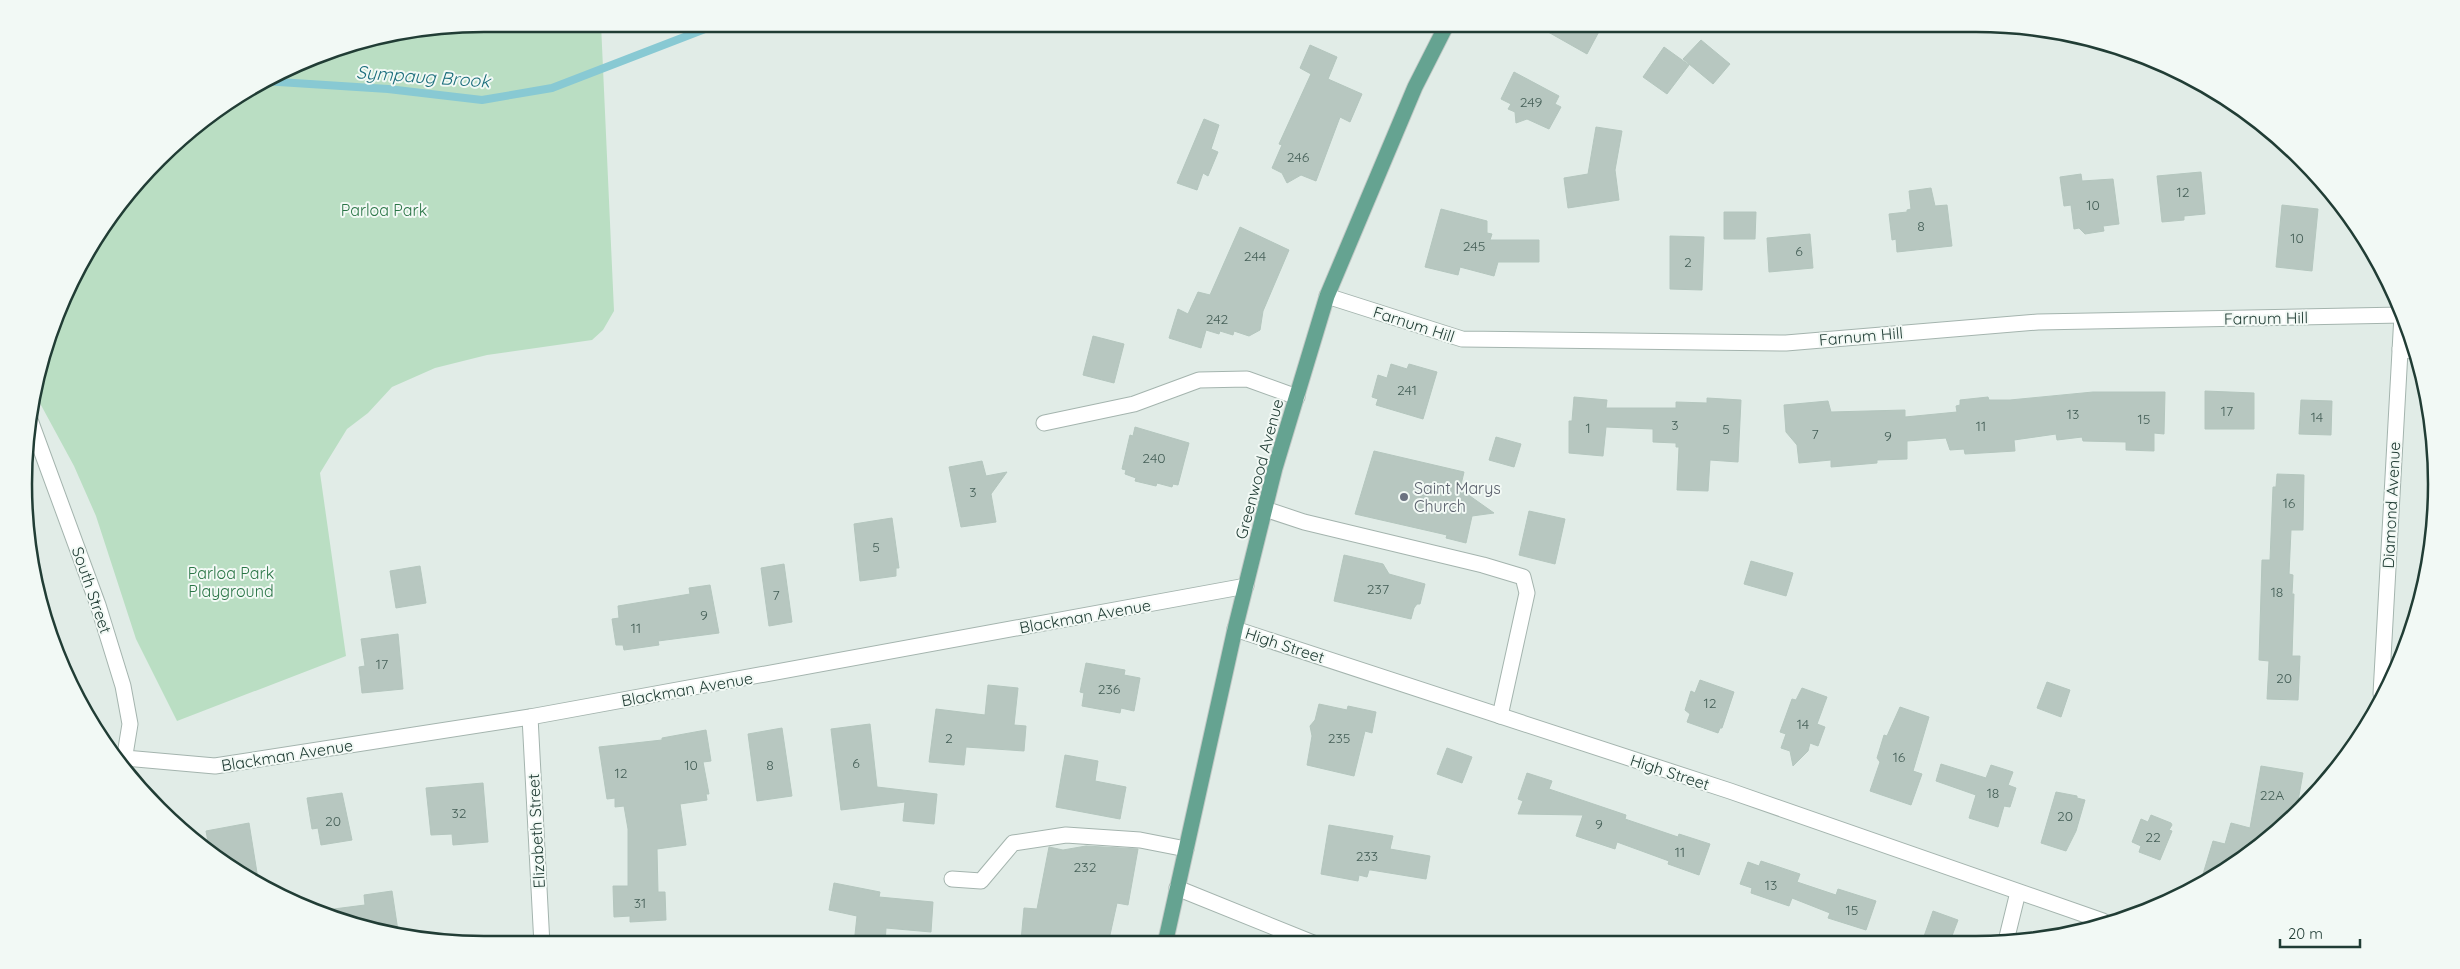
<svg xmlns="http://www.w3.org/2000/svg" width="2460" height="969" font-family="Quicksand,sans-serif">
<style>
.green{fill:#badec3}
.lines{fill:none;stroke-linecap:round;stroke-linejoin:round}
.stream{stroke:#88c9d3;stroke-width:8}
.building{fill:#b7c7c0;stroke:#b4c6be}
.minor-casing{stroke:#a4b4ae;stroke-width:17}
.major-casing{stroke:#c1c9c6;stroke-width:17}
.minor{stroke:#fff;stroke-width:15}
.major{stroke:#65a391;stroke-width:15}
.worship-dot{fill:#6b7280;stroke:#f2f9f5;stroke-width:2}
.labels{text-anchor:middle;stroke-width:4;stroke-linejoin:round;paint-order:stroke}
.number-label{font-size:14px;fill:#466058}
.park-label{font-size:16px;fill:#2a7546;stroke:#f2f9f5}
.street-label{font-size:16px;fill:#213d35;stroke:#f2f9f5}
.worship-label{font-size:16px;fill:#5b616d;stroke:#f2f9f5;text-anchor:start}
.water-label{font-size:18px;font-style:italic;fill:#1a6d7b;stroke:#f2f9f5}
.rim{fill:none;stroke:#213d35;stroke-width:2.5}
</style>
<rect width="100%" height="100%" fill="#e1ece7"/>
<path class="green" d="M 485,24 L 601,24 L 614,311 L 603,330 L 592,340 L 487,355 L 435,368 L 392,387 L 368,413 L 347,429 L 320,473 L 346,656 L 177,721 L 136,639 L 96,516 L 74,466 L 35,394 L 48,336 L 85,254 L 181,138 L 254,86 L 336,48 Z"/>
<g class="lines">
<path class="stream" d="M 263,81 L 388,89 L 482,100 L 552,88 L 718,24"/>
</g>
<g class="building">
<path d="M 1534,24 L 1603,24 L 1587,54 Z"/>
<path d="M 1701,40 L 1730,64 L 1713,84 L 1683,59 Z"/>
<path d="M 1310,45 L 1337,57 L 1328,79 L 1362,94 L 1350,122 L 1340,117 L 1316,181 L 1301,175 L 1287,183 L 1282,173 L 1272,168 L 1282,145 L 1279,144 L 1311,74 L 1300,68 Z"/>
<path d="M 1664,47 L 1689,65 L 1667,94 L 1643,77 Z"/>
<path d="M 1514,72 L 1559,96 L 1555,104 L 1561,107 L 1549,129 L 1527,119 L 1516,123 L 1515,112 L 1508,109 L 1511,104 L 1501,99 Z"/>
<path d="M 1204,119 L 1219,125 L 1211,149 L 1218,152 L 1208,176 L 1203,173 L 1197,190 L 1177,183 Z"/>
<path d="M 1596,127 L 1622,131 L 1615,170 L 1619,200 L 1568,208 L 1564,178 L 1588,174 Z"/>
<path d="M 2201,172 L 2205,214 L 2184,216 L 2184,220 L 2162,222 L 2157,176 Z"/>
<path d="M 2081,174 L 2082,181 L 2113,179 L 2119,224 L 2103,226 L 2104,231 L 2085,234 L 2079,228 L 2074,229 L 2071,205 L 2064,206 L 2060,177 Z"/>
<path d="M 1931,188 L 1935,206 L 1947,205 L 1952,246 L 1897,252 L 1896,239 L 1892,240 L 1889,214 L 1907,212 L 1907,210 L 1911,209 L 1909,191 Z"/>
<path d="M 2282,205 L 2318,209 L 2312,271 L 2276,267 Z"/>
<path d="M 1441,209 L 1487,221 L 1487,233 L 1492,234 L 1490,240 L 1539,240 L 1539,262 L 1498,262 L 1494,276 L 1460,267 L 1458,275 L 1425,267 Z"/>
<path d="M 1724,212 L 1756,212 L 1755,239 L 1724,239 Z"/>
<path d="M 1240,227 L 1289,250 L 1263,311 L 1260,330 L 1249,336 L 1234,331 L 1233,335 L 1220,331 L 1219,334 L 1206,330 L 1201,348 L 1169,338 L 1178,309 L 1188,314 L 1198,292 L 1210,295 Z"/>
<path d="M 1810,234 L 1813,268 L 1769,272 L 1767,238 Z"/>
<path d="M 1670,236 L 1704,237 L 1702,290 L 1670,289 Z"/>
<path d="M 1093,336 L 1124,344 L 1114,383 L 1083,375 Z"/>
<path d="M 1391,364 L 1407,369 L 1409,364 L 1437,372 L 1423,419 L 1376,405 L 1378,399 L 1372,397 L 1378,375 L 1387,378 Z"/>
<path d="M 2205,391 L 2254,393 L 2254,429 L 2205,429 Z"/>
<path d="M 2093,392 L 2165,392 L 2164,434 L 2154,433 L 2154,451 L 2126,450 L 2126,442 L 2083,441 L 2082,437 L 2057,440 L 2056,434 L 2014,440 L 2015,451 L 1965,454 L 1964,449 L 1950,450 L 1946,438 L 1907,441 L 1907,459 L 1877,460 L 1877,463 L 1831,467 L 1831,460 L 1799,463 L 1797,445 L 1786,432 L 1784,405 L 1828,401 L 1831,412 L 1905,410 L 1905,417 L 1957,412 L 1956,406 L 1960,405 L 1960,400 L 1988,397 L 1989,400 L 2010,400 Z"/>
<path d="M 1574,397 L 1607,400 L 1606,408 L 1676,408 L 1676,402 L 1707,403 L 1707,398 L 1741,400 L 1738,462 L 1710,460 L 1708,491 L 1677,490 L 1679,447 L 1676,447 L 1676,443 L 1653,442 L 1653,429 L 1606,427 L 1603,456 L 1569,453 L 1569,421 L 1572,421 Z"/>
<path d="M 2301,400 L 2332,401 L 2331,435 L 2299,434 Z"/>
<path d="M 1135,427 L 1189,443 L 1178,485 L 1173,484 L 1172,487 L 1157,483 L 1156,486 L 1135,481 L 1136,478 L 1125,474 L 1126,470 L 1122,469 L 1130,435 L 1133,436 Z"/>
<path d="M 1496,437 L 1521,444 L 1514,467 L 1489,460 Z"/>
<path d="M 1374,451 L 1464,472 L 1460,489 L 1494,513 L 1472,516 L 1466,543 L 1446,538 L 1447,535 L 1355,514 Z"/>
<path d="M 982,461 L 986,476 L 1007,472 L 991,494 L 996,522 L 961,527 L 949,467 Z"/>
<path d="M 2277,474 L 2304,475 L 2303,530 L 2291,530 L 2289,574 L 2293,575 L 2292,594 L 2294,594 L 2292,656 L 2300,656 L 2298,700 L 2267,699 L 2269,661 L 2259,660 L 2262,560 L 2270,560 L 2273,487 L 2276,487 Z"/>
<path d="M 1529,511 L 1565,519 L 1555,564 L 1519,555 Z"/>
<path d="M 892,518 L 899,568 L 896,568 L 896,576 L 860,581 L 854,524 Z"/>
<path d="M 1344,555 L 1383,564 L 1389,574 L 1425,584 L 1420,604 L 1417,604 L 1414,608 L 1411,619 L 1334,601 Z"/>
<path d="M 1751,561 L 1793,573 L 1786,596 L 1744,584 Z"/>
<path d="M 784,564 L 792,622 L 769,626 L 761,568 Z"/>
<path d="M 420,566 L 426,603 L 396,608 L 390,571 Z"/>
<path d="M 710,585 L 719,633 L 658,641 L 659,645 L 624,650 L 623,645 L 616,645 L 612,619 L 619,618 L 618,606 L 690,594 L 689,588 Z"/>
<path d="M 398,634 L 403,689 L 362,693 L 359,667 L 365,666 L 361,639 Z"/>
<path d="M 1086,663 L 1125,670 L 1124,675 L 1140,678 L 1134,711 L 1121,708 L 1120,713 L 1082,706 L 1084,693 L 1080,692 Z"/>
<path d="M 1700,680 L 1734,692 L 1722,728 L 1720,728 L 1718,733 L 1687,722 L 1690,714 L 1685,710 L 1691,691 L 1695,693 Z"/>
<path d="M 2047,682 L 2070,690 L 2061,717 L 2037,708 Z"/>
<path d="M 988,685 L 1018,688 L 1014,725 L 1026,726 L 1024,751 L 966,747 L 964,765 L 929,762 L 936,709 L 985,715 Z"/>
<path d="M 1802,688 L 1827,697 L 1817,724 L 1825,727 L 1818,746 L 1810,743 L 1808,751 L 1793,766 L 1790,751 L 1781,748 L 1786,734 L 1780,732 L 1792,699 L 1796,700 Z"/>
<path d="M 1319,704 L 1347,710 L 1348,706 L 1376,712 L 1372,733 L 1365,731 L 1354,776 L 1307,765 L 1312,736 L 1310,726 L 1315,720 Z"/>
<path d="M 1900,707 L 1929,717 L 1913,771 L 1922,774 L 1911,805 L 1870,791 L 1880,762 L 1877,758 L 1884,735 L 1887,736 Z"/>
<path d="M 870,724 L 877,787 L 937,794 L 934,824 L 903,821 L 905,802 L 841,810 L 831,729 Z"/>
<path d="M 782,728 L 792,796 L 757,801 L 748,734 Z"/>
<path d="M 706,730 L 711,761 L 703,762 L 709,794 L 706,794 L 707,800 L 680,804 L 686,845 L 657,849 L 658,892 L 665,892 L 666,920 L 630,922 L 630,916 L 614,917 L 613,886 L 628,886 L 628,829 L 624,806 L 615,807 L 615,798 L 607,799 L 599,747 L 662,740 L 662,738 Z"/>
<path d="M 1447,748 L 1472,757 L 1462,783 L 1437,774 Z"/>
<path d="M 1065,755 L 1098,761 L 1095,781 L 1126,787 L 1120,819 L 1056,807 Z"/>
<path d="M 1941,764 L 1986,778 L 1991,765 L 2013,772 L 2008,785 L 2016,788 L 2010,807 L 2004,806 L 1998,827 L 1969,818 L 1976,795 L 1936,781 Z"/>
<path d="M 2261,766 L 2303,773 L 2296,812 L 2279,831 L 2200,884 L 2213,841 L 2225,844 L 2231,823 L 2250,828 Z"/>
<path d="M 1527,773 L 1552,781 L 1549,789 L 1626,815 L 1625,819 L 1678,837 L 1679,834 L 1710,844 L 1699,875 L 1668,864 L 1669,861 L 1617,842 L 1615,849 L 1576,836 L 1583,815 L 1518,814 L 1523,801 L 1518,799 Z"/>
<path d="M 483,783 L 488,842 L 453,845 L 452,834 L 431,835 L 426,788 Z"/>
<path d="M 2056,792 L 2077,796 L 2077,798 L 2085,800 L 2076,831 L 2066,851 L 2041,843 Z"/>
<path d="M 342,793 L 352,840 L 321,845 L 318,828 L 312,829 L 307,798 Z"/>
<path d="M 2151,815 L 2171,823 L 2172,825 L 2169,830 L 2172,831 L 2160,860 L 2139,852 L 2141,846 L 2132,842 L 2141,819 L 2148,822 Z"/>
<path d="M 249,823 L 258,879 L 210,853 L 206,831 Z"/>
<path d="M 1329,825 L 1393,836 L 1390,849 L 1430,856 L 1426,879 L 1371,870 L 1369,870 L 1367,877 L 1359,875 L 1358,881 L 1321,874 Z"/>
<path d="M 1086,846 L 1138,849 L 1128,905 L 1117,903 L 1108,944 L 1046,944 L 1021,941 L 1024,908 L 1037,909 L 1049,847 L 1063,850 Z"/>
<path d="M 1761,861 L 1800,874 L 1797,882 L 1836,895 L 1838,889 L 1876,901 L 1866,930 L 1828,918 L 1830,913 L 1792,898 L 1789,906 L 1751,893 L 1752,888 L 1740,884 L 1748,862 L 1759,866 Z"/>
<path d="M 834,883 L 880,892 L 879,897 L 933,902 L 931,932 L 886,928 L 885,944 L 854,944 L 857,916 L 829,910 Z"/>
<path d="M 392,891 L 398,931 L 337,921 L 318,911 L 365,905 L 364,895 Z"/>
<path d="M 1933,911 L 1958,920 L 1950,941 L 1922,942 Z"/>
</g>
<g class="lines">
<g class="minor-casing">
<g id="minor">
<path d="M 1327,296 L 1462,339 L 1786,343 L 2038,322 L 2402,315"/>
<path d="M 2400,349 L 2416,352"/>
<path d="M 29,417 L 98,605 L 123,686 L 130,724 L 123,767"/>
<path d="M 1044,423 L 1134,404 L 1199,380 L 1247,379 L 1297,397"/>
<path d="M 1265,509 L 1304,522 L 1483,565 L 1523,577 L 1527,593 L 1500,716"/>
<path d="M 1235,629 L 1730,791 L 2103,921"/>
<path d="M 2381,694 L 2402,315"/>
<path d="M 530,717 L 542,945"/>
<path d="M 125,758 L 215,766 L 530,717 L 1246,586"/>
<path d="M 952,879 L 981,881 L 1013,843 L 1066,835 L 1140,840 L 1186,849"/>
<path d="M 1177,888 L 1313,943"/>
<path d="M 2006,941 L 2018,892"/>
</g>
</g>
<g class="major-casing">
<path id="major" d="M 1165,944 L 1235,629 L 1275,468 L 1327,296 L 1415,87 L 1447,24"/>
</g>
<use href="#minor" class="minor"/>
<use href="#major" class="major"/>
</g>
<circle class="worship-dot" cx="1404" cy="497" r="5"/>
<g class="labels">
<g class="number-label">
<text x="1531" y="107">249</text>
<text x="1298" y="162">246</text>
<text x="2183" y="197">12</text>
<text x="2093" y="210">10</text>
<text x="1921" y="231">8</text>
<text x="2297" y="243">10</text>
<text x="1474" y="251">245</text>
<text x="1799" y="256">6</text>
<text x="1255" y="261">244</text>
<text x="1688" y="267">2</text>
<text x="1217" y="324">242</text>
<text x="1407" y="395">241</text>
<text x="2227" y="416">17</text>
<text x="2073" y="419">13</text>
<text x="2317" y="422">14</text>
<text x="2144" y="424">15</text>
<text x="1675" y="430">3</text>
<text x="1981" y="431">11</text>
<text x="1588" y="433">1</text>
<text x="1726" y="434">5</text>
<text x="1815" y="439">7</text>
<text x="1888" y="441">9</text>
<text x="1154" y="463">240</text>
<text x="973" y="497">3</text>
<text x="2289" y="508">16</text>
<text x="876" y="552">5</text>
<text x="1378" y="594">237</text>
<text x="2277" y="597">18</text>
<text x="776" y="600">7</text>
<text x="704" y="620">9</text>
<text x="636" y="633">11</text>
<text x="382" y="669">17</text>
<text x="2284" y="683">20</text>
<text x="1109" y="694">236</text>
<text x="1710" y="708">12</text>
<text x="1803" y="729">14</text>
<text x="949" y="743">2</text>
<text x="1339" y="743">235</text>
<text x="1899" y="762">16</text>
<text x="856" y="768">6</text>
<text x="691" y="770">10</text>
<text x="770" y="770">8</text>
<text x="621" y="778">12</text>
<text x="1993" y="798">18</text>
<text x="2272" y="800">22A</text>
<text x="459" y="818">32</text>
<text x="2065" y="821">20</text>
<text x="333" y="826">20</text>
<text x="1599" y="829">9</text>
<text x="2153" y="842">22</text>
<text x="1680" y="857">11</text>
<text x="1367" y="861">233</text>
<text x="1085" y="872">232</text>
<text x="1771" y="890">13</text>
<text x="640" y="908">31</text>
<text x="1852" y="915">15</text>
</g>
<g class="park-label">
<text x="384" y="216">Parloa Park</text>
<text x="231" y="579">Parloa Park<tspan x="231" dy="18">Playground</tspan></text>
</g>
<g class="street-label">
<text transform="translate(2266 318) rotate(-1)" y="6">Farnum Hill</text>
<text transform="translate(1414 324) rotate(18)" y="6">Farnum Hill</text>
<text transform="translate(1861 336) rotate(-5)" y="6">Farnum Hill</text>
<text transform="translate(1259 469) rotate(-75)" y="6">Greenwood Avenue</text>
<text transform="translate(2391 505) rotate(-87)" y="6">Diamond Avenue</text>
<text transform="translate(92 590) rotate(71)" y="6">South Street</text>
<text transform="translate(1085 616) rotate(-10)" y="6">Blackman Avenue</text>
<text transform="translate(1285 645) rotate(18)" y="6">High Street</text>
<text transform="translate(687 689) rotate(-10)" y="6">Blackman Avenue</text>
<text transform="translate(287 755) rotate(-9)" y="6">Blackman Avenue</text>
<text transform="translate(1670 772) rotate(18)" y="6">High Street</text>
<text transform="translate(536 831) rotate(-93)" y="6">Elizabeth Street</text>
</g>
<g class="worship-label">
<text x="1414" y="494">Saint Marys<tspan x="1414" dy="18">Church</tspan></text>
</g>
<g class="water-label">
<text transform="translate(423 77) rotate(4)" y="6">Sympaug Brook</text>
</g>
</g>
<path d="M0 0H2460V969H0ZM484 32H1976A452 452 0 0 1 2428 484V484A452 452 0 0 1 1976 936H484A452 452 0 0 1 32 484V484A452 452 0 0 1 484 32Z" fill="#f2f9f5" fill-rule="evenodd"/>
<path class="rim" d="M484 32H1976A452 452 0 0 1 2428 484V484A452 452 0 0 1 1976 936H484A452 452 0 0 1 32 484V484A452 452 0 0 1 484 32Z"/>
<path d="M2280 939v8h80v-8" fill="none" stroke="#213d35" stroke-width="2.5"/>
<text x="2288" y="939" font-size="15" fill="#213d35" stroke="#f2f9f5" stroke-width="4" paint-order="stroke">20 m</text>
</svg>
